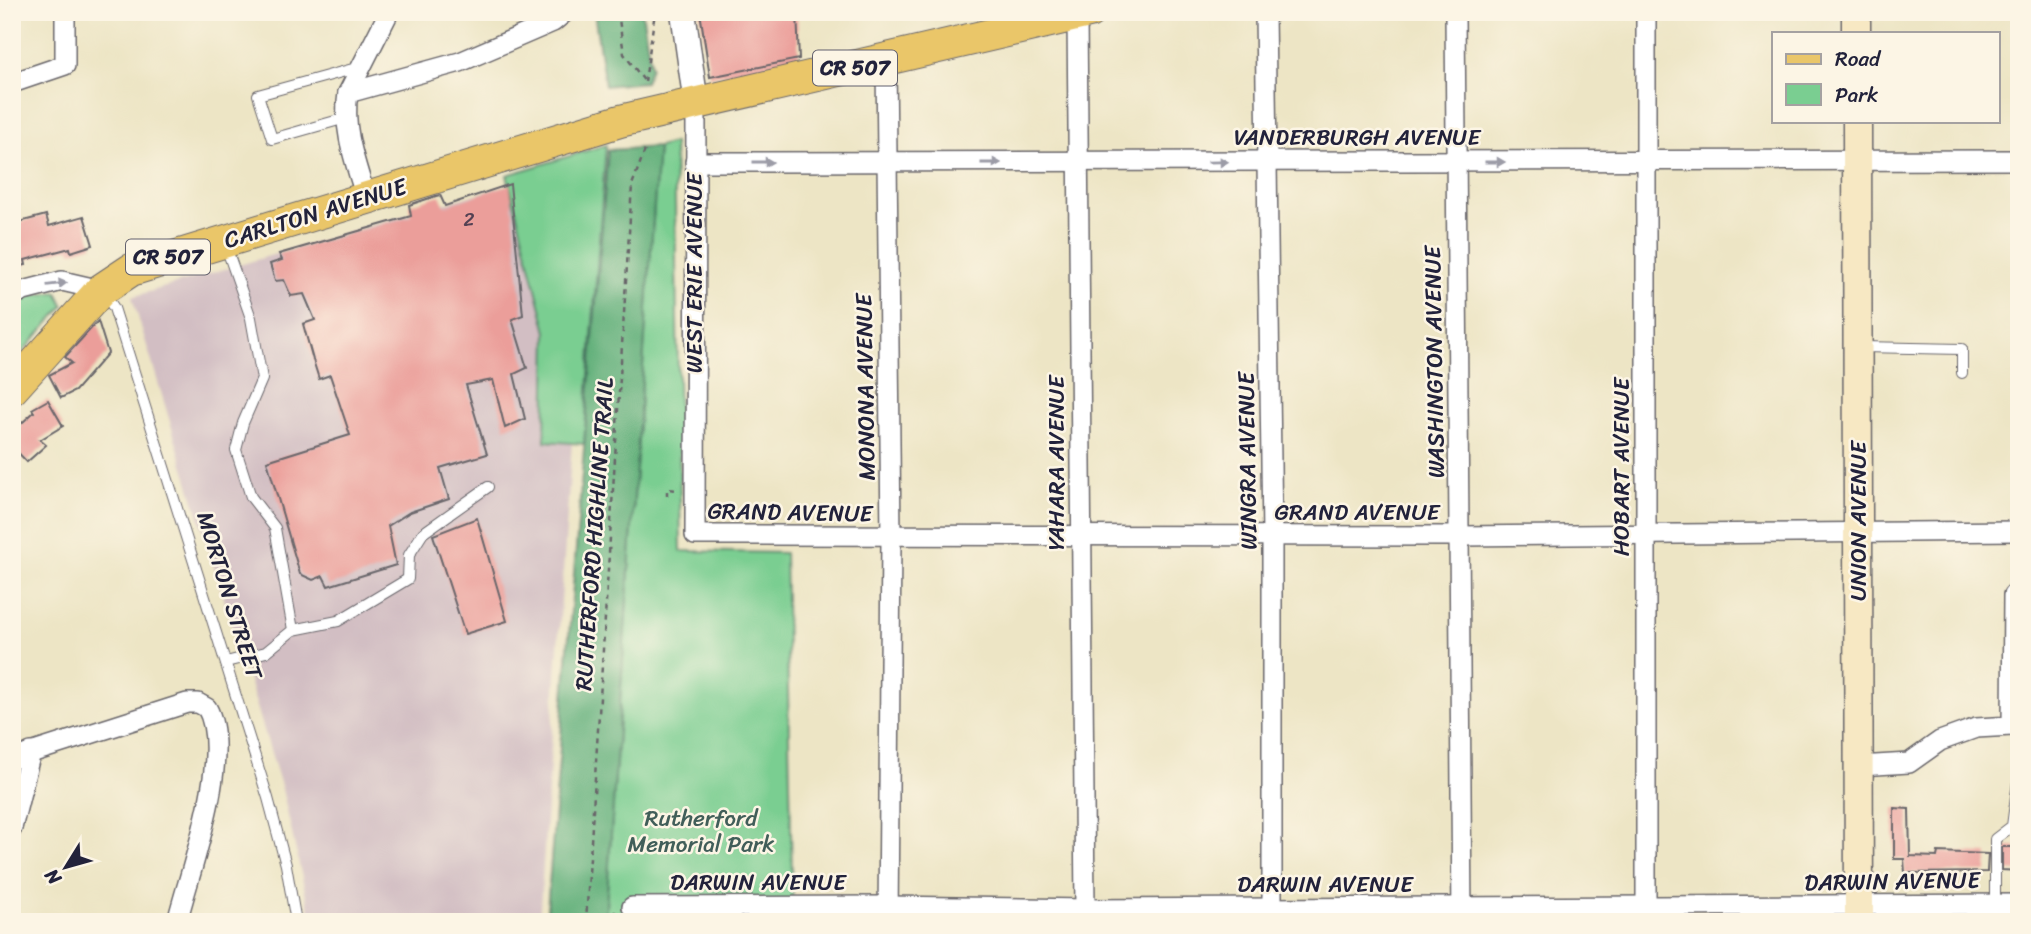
<svg xmlns="http://www.w3.org/2000/svg" width="2031" height="934" font-family="Sriracha,sans-serif">
<style>
.industrial{fill:#d2bec3}
.green{fill:#7ace91;stroke:#4e7866;stroke-width:2}
.forest{fill:#63b17b;stroke:#426a5b;stroke-width:2}
.building{fill:#eb9e9a}
.lines{fill:none;stroke-linecap:round;stroke-linejoin:round}
.service-casing{stroke:#69666b;stroke-width:12}
.minor-casing{stroke:#69666b;stroke-width:22}
.tertiary-casing{stroke:#69666b;stroke-width:27}
.secondary-casing{stroke:#69666b;stroke-width:31}
.primary-casing{stroke:#69666b;stroke-width:34}
.path{stroke:#69666b;stroke-width:2.5;stroke-dasharray:5 5;stroke-linecap:butt}
.service{stroke:#fff;stroke-width:10}
.minor{stroke:#fff;stroke-width:19}
.tertiary{stroke:#fff;stroke-width:24}
.secondary{stroke:#f7e8c3;stroke-width:28}
.primary{stroke:#eac669;stroke-width:32}
.oneway{fill:#9c9ca7}
.labels{text-anchor:middle;stroke-width:5;stroke-linejoin:round;paint-order:stroke}
.number-label{font-size:19px;fill:#544153}
.shield{fill:#fcf5e5;stroke:#63616e;stroke-width:2}
.shield-label{font-size:21px;font-weight:bold;fill:#22223b}
.street-label{font-size:23px;fill:#22223b;stroke:#fcf5e5}
.park-label{font-size:23px;fill:#415e59;stroke:#fcf5e5}
</style>
<rect width="100%" height="100%" fill="#fcf5e5"/>
<filter id="ink" filterUnits="userSpaceOnUse"><feTurbulence type="fractalNoise" baseFrequency=".0143" numOctaves="2"/><feDisplacementMap in="SourceGraphic" scale="14" xChannelSelector="R" yChannelSelector="G"/><feConvolveMatrix kernelMatrix="1 2 1 2 8 2 1 2 1" color-interpolation-filters="sRGB"/></filter>
<filter id="wash" filterUnits="userSpaceOnUse"><feTurbulence type="fractalNoise" baseFrequency=".00686" numOctaves="4" result="noise"/><feDisplacementMap in="SourceGraphic" scale="28" xChannelSelector="R" yChannelSelector="G"/><feGaussianBlur stdDeviation="1.57" result="paint"/><feColorMatrix in="noise" values="0 0 0 0 0 0 0 0 0 0 0 0 0 0 0 0 0 1.4 0 .05"/><feComposite in="paint" operator="in"/></filter>
<g filter="url(#wash)">
<rect width="100%" height="100%" fill="#ede5c5"/>
<path class="industrial" d="M 510,184 L 547,332 L 546,441 L 572,442 L 539,922 L 312,922 L 282,789 L 132,297 Z"/>
<g class="green">
<path d="M 674,143 L 681,551 L 785,553 L 793,922 L 605,922 L 658,147 Z"/>
<path d="M 606,145 L 584,444 L 545,441 L 547,332 L 507,175 Z"/>
<path d="M 57,292 L 64,306 L 12,364 L 12,298 Z"/>
</g>
<g class="forest">
<path d="M 594,12 L 642,12 L 651,67 L 645,82 L 605,86 Z"/>
<path d="M 658,147 L 605,922 L 546,922 L 608,150 Z"/>
</g>
<g id="blocks">
<g class="building">
<path d="M 700,12 L 797,12 L 799,59 L 710,77 Z"/>
<path d="M 510,184 L 523,315 L 512,319 L 527,368 L 514,374 L 525,419 L 505,428 L 493,380 L 466,385 L 487,454 L 440,468 L 449,499 L 410,512 L 388,526 L 396,565 L 328,586 L 323,576 L 313,580 L 300,574 L 267,461 L 350,435 L 330,375 L 319,379 L 313,360 L 303,324 L 315,320 L 304,294 L 291,296 L 284,280 L 275,281 L 270,264 L 282,260 L 279,254 L 411,216 L 409,205 L 436,196 L 440,195 L 445,206 Z"/>
<path d="M 46,215 L 49,226 L 84,216 L 93,245 L 71,252 L 70,248 L 25,260 L 26,265 L 12,268 L 12,224 Z"/>
<path d="M 98,321 L 108,353 L 75,391 L 61,398 L 49,375 L 72,363 L 65,357 Z"/>
<path d="M 48,400 L 63,426 L 40,440 L 46,445 L 27,462 L 12,446 L 12,432 L 34,412 L 32,409 Z"/>
<path d="M 477,518 L 507,621 L 465,634 L 433,535 Z"/>
<path d="M 1894,808 L 1909,809 L 1910,856 L 1937,857 L 1938,852 L 1988,854 L 1987,872 L 1905,873 L 1904,859 L 1894,859 Z"/>
<path d="M 2002,847 L 2019,847 L 2019,871 L 2002,870 Z"/>
</g>
</g>
</g>
<g filter="url(#ink)">
<use href="#blocks" fill-opacity="0" stroke="#69666b" stroke-width="2"/>
<g class="lines">
<g class="service-casing">
<g id="service">
<path d="M 346,118 L 272,139 L 258,95 L 360,67"/>
<path d="M 225,244 L 251,318 L 262,379 L 243,423 L 236,450 L 251,497 L 275,528 L 293,630 L 266,652 L 226,662"/>
<path d="M 104,293 L 114,308 L 268,798 L 286,865 L 296,922"/>
<path d="M 1861,347 L 1962,349 L 1962,373"/>
<path d="M 293,630 L 338,621 L 408,579 L 409,555 L 423,533 L 488,487"/>
<path d="M 1971,904 L 1971,922"/>
<path d="M 1995,904 L 1995,839 L 2012,826 L 2019,774"/>
</g>
</g>
<g class="minor-casing">
<g id="minor">
<path d="M 1265,12 L 1272,537 L 1272,909"/>
<path d="M 1455,12 L 1462,921"/>
<path d="M 1077,16 L 1085,909"/>
<path d="M 886,62 L 891,538 L 888,922"/>
<path d="M 12,83 L 65,65 L 65,12"/>
<path d="M 348,93 L 460,62 L 553,22 L 565,12"/>
<path d="M 696,104 L 695,535 L 1461,536 L 2019,531"/>
<path d="M 695,162 L 2019,160"/>
<path d="M 366,198 C 356,164 342,129 348,93 L 389,12"/>
<path d="M 12,294 L 62,281 L 101,290"/>
<path d="M 12,759 L 187,703 L 198,703 L 207,708 C 233,755 190,870 177,922"/>
<path d="M 1859,766 L 1909,763 L 1940,741 L 1976,728 L 2012,726 L 2013,595"/>
<path d="M 12,828 L 31,752"/>
<path d="M 632,907 L 888,906 L 1085,909 L 2019,904"/>
<path d="M 1646,922 L 1646,12"/>
</g>
</g>
<g class="tertiary-casing">
<path id="tertiary" d="M 683,12 L 696,104"/>
</g>
<g class="secondary-casing">
<g id="secondary">
<path d="M 1856,12 L 1856,33"/>
<path d="M 1857,121 L 1859,922"/>
</g>
</g>
<g class="primary-casing">
<path id="primary" d="M 12,389 L 101,290 L 131,270 L 620,121 L 1089,12"/>
</g>
<g class="path">
<path d="M 618,12 L 624,54 L 645,82"/>
<path d="M 645,82 L 655,12"/>
<path d="M 667,496 L 667,489 L 679,490"/>
<path d="M 586,922 L 632,185 L 645,150"/>
<path d="M 613,922 L 615,911"/>
</g>
<use href="#service" class="service"/>
<use href="#minor" class="minor"/>
<use href="#tertiary" class="tertiary"/>
<use href="#secondary" class="secondary"/>
<use href="#primary" class="primary"/>
</g>
<defs><path id="oneway-solid" d="M-6-.8H1V-3.2L6.5 0L1 3.2V.8H-6Z" transform="scale(1.75)"/></defs>
<g class="oneway">
<use href="#oneway-solid" transform="translate(763 162)"/>
<use href="#oneway-solid" transform="translate(1218 162) rotate(-1)"/>
<use href="#oneway-solid" transform="translate(1495 162)"/>
<use href="#oneway-solid" transform="translate(991 163)"/>
<use href="#oneway-solid" transform="translate(57 284) rotate(-7)"/>
</g>
</g>
<g class="labels">
<g class="number-label">
<text x="469" y="226">2</text>
</g>
<g class="shield">
<rect x="813" y="50.5" width="84" height="35" rx="5"/>
<rect x="126" y="239.5" width="84" height="35" rx="5"/>
</g>
<g class="shield-label">
<text x="855" y="75">CR 507</text>
<text x="168" y="264">CR 507</text>
</g>
<g class="street-label">
<text x="1357" y="145">VANDERBURGH AVENUE</text>
<text transform="translate(315 213) rotate(-17)" y="8">CARLTON AVENUE</text>
<text transform="translate(694 273) rotate(-90)" y="8">WEST ERIE AVENUE</text>
<text transform="translate(1434 362) rotate(-91)" y="8">WASHINGTON AVENUE</text>
<text transform="translate(865 387) rotate(-91)" y="8">MONONA AVENUE</text>
<text transform="translate(1247 461) rotate(-91)" y="8">WINGRA AVENUE</text>
<text transform="translate(1056 463) rotate(-90)" y="8">YAHARA AVENUE</text>
<text transform="translate(1621 467) rotate(-90)" y="8">HOBART AVENUE</text>
<text transform="translate(790 512) rotate(1)" y="8">GRAND AVENUE</text>
<text x="1357" y="520">GRAND AVENUE</text>
<text transform="translate(1858 521) rotate(-90)" y="8">UNION AVENUE</text>
<text transform="translate(594 534) rotate(-86)" y="8">RUTHERFORD HIGHLINE TRAIL</text>
<text transform="translate(230 595) rotate(73)" y="8">MORTON STREET</text>
<text transform="translate(1892 881) rotate(-1)" y="8">DARWIN AVENUE</text>
<text x="758" y="890">DARWIN AVENUE</text>
<text x="1325" y="892">DARWIN AVENUE</text>
</g>
<g class="park-label">
<text x="701" y="826">Rutherford<tspan x="701" dy="26">Memorial Park</tspan></text>
</g>
</g>
<rect width="2031" height="934" fill="none" stroke="#fcf5e5" stroke-width="42"/>
<rect x="1772" y="32" width="228" height="91" fill="#fcf5e5" stroke="#a5a1a1" stroke-width="2"/>
<rect x="1786" y="54" width="35" height="10" fill="#eac669" stroke="#a5a1a1" stroke-width="2"/>
<text x="1835" y="66" font-size="21" fill="#22223b">Road</text>
<rect x="1786" y="84" width="35" height="21" fill="#7ace91" stroke="#a5a1a1" stroke-width="2"/>
<text x="1835" y="102" font-size="21" fill="#22223b">Park</text>
<g transform="translate(66 867) rotate(233)" stroke="#fcf5e5" stroke-width="5" paint-order="stroke">
<path d="M0-5L12 26L0 18L-12 26Z" fill="#22223b"/>
<text y="-10" font-size="19" font-weight="bold" text-anchor="middle" fill="#22223b">N</text>
</g>
</svg>
